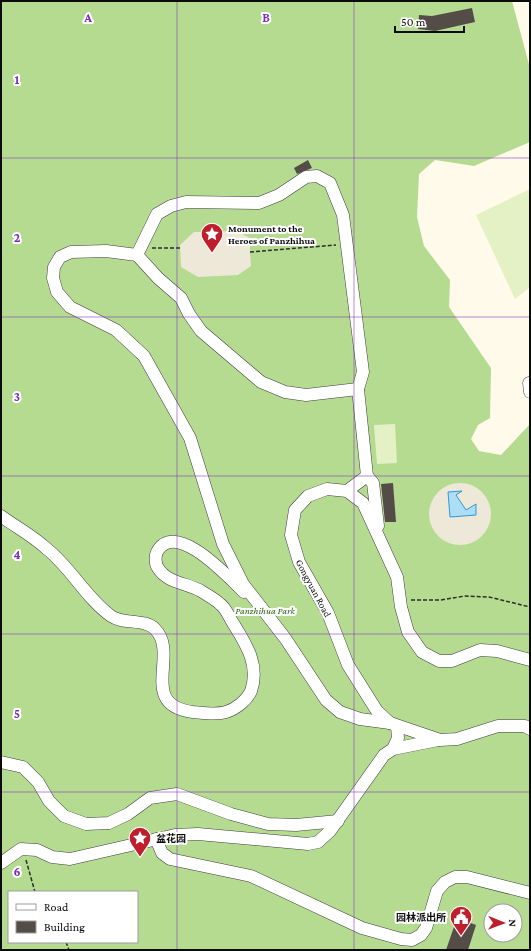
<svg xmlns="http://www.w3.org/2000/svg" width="531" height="951" font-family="'Crimson Pro','Noto Sans SC',serif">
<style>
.forest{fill:#b5db91;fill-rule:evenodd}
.pitch{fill:#e3f1c4}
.plaza{fill:#eee8d9}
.water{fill:#acdef8;stroke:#3197d2}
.building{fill:#544c47}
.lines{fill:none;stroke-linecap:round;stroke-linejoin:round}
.minor-casing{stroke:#3e3e3e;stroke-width:13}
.path{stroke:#2d2d2d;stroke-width:1.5;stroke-dasharray:4 2;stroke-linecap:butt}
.minor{stroke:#fff;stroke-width:12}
.grid{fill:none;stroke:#7b2cbf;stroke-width:1;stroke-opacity:0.55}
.labels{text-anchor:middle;stroke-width:4;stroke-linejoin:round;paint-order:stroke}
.poi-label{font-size:10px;font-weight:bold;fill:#0b0b0b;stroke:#fff;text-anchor:start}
.street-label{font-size:10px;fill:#0b0b0b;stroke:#fff}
.park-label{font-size:10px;font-style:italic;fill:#2c641a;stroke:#fff}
.grid-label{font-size:13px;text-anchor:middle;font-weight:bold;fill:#7b2cbf;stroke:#fff;stroke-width:4;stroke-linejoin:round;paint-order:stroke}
</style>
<rect width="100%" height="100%" fill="#fffae9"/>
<path class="forest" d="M 1,1 L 512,1 L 530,68 L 530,142 L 474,166 L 435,160 L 419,174 L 417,217 L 424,246 L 450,280 L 449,307 L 491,368 L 490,418 L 478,425 L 471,439 L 479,451 L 501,455 L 530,424 L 530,950 L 1,950 ZM 9,892 L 137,892 L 137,942 L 9,942 ZM 491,911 L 515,911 L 515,935 L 491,935 Z"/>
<g class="pitch">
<path d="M 530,189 L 530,287 L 515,299 L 476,215 Z"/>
<path d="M 395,424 L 397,463 L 377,464 L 374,425 Z"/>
</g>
<g class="plaza">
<path d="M 236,231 L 250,238 L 250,252 L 251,266 L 238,275 L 198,277 L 181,267 L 180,245 L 194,232 Z"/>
<circle cx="460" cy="514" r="31"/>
</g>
<path class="water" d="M 462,491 L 456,495 L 466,510 L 476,504 L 476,515 L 450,517 L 448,492 Z"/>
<g class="building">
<path d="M 472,8 L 475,22 L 435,31 L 418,29 L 419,15 L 432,16 Z"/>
<path d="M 308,160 L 312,168 L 297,174 L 294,168 Z"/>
<path d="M 393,483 L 396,522 L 385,522 L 381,484 Z"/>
<path d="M 457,918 L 476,925 L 468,950 L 446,950 Z"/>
</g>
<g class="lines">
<g class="minor-casing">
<g id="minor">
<path d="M 137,255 L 157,214 L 171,206 L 186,202 L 259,203 L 279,195 L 306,177 L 317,176 L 330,183 L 343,215 L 363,372 L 358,389 L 367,476 L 373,483 L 378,526"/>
<path d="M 529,383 L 530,392"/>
<path d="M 358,389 L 306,395 L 285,392 L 261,382 L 201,331 L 189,314 L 181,298 L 158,278 L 137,255 L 106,251 L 71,252 L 60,257 L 54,267 L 53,278 L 57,292 L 70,307 L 116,330 L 144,356 L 190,438 L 223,544 L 243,584 L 285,638 L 326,700 L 340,712 L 360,719 L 390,723"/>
<path d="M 347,491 L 367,476"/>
<path d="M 1,516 C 16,527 33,536 47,549 C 71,568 86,598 111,616 C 124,625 144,618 155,629 C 180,654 137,705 193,712 C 204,713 216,715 226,712 C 236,709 247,700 251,691 C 260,665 246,644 233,623 C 229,617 226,608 220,604 C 215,599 207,595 201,591 C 187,583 167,583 158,568 C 155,564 155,556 157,552 C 175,518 229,578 244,592"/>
<path d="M 530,660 L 497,651 L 480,650 L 452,661 L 439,661 L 422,652 L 408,632 L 401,607 L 397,577 L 363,503 L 347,491 L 327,489 L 308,496 L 295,510 L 291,535 L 299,562 L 328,613 L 348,665 L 377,711 L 390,723 L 440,740 L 457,739 L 498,726 L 525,726 L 530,729"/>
<path d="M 393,749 L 398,738 L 397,726"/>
<path d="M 1,762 L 23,767 L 38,782 L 49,801 L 64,816 L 86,824 L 109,823 L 128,814 L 150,798 L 177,794 L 231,814 L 268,824 L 296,825 L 338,821"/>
<path d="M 156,839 L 162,853 L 170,859 L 251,876 L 362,928 L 401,939 L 412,940 L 421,935 L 426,928 L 437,891 L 445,882 L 455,877 L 467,877 L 530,893"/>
<path d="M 1,863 L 21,849 L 37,850 L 52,857 L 70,859 L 175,835 L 198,834 L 308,844 L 318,842 L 330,831 L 384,755 L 393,749 L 438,740"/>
</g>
</g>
<g class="path">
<path d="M 152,248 L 180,248"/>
<path d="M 250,252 L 336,245"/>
<path d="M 411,600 L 441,600 L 465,596 L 489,597 L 530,607"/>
<path d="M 26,860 L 35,892"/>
<path d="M 66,942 L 69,950"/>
</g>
<use href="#minor" class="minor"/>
</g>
<path class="grid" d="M 177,1 L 177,950M 354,1 L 354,950M 1,158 L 530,158M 1,317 L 530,317M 1,476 L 530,476M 1,634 L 530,634M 1,792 L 530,792"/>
<defs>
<g id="sight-pin" transform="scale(1.15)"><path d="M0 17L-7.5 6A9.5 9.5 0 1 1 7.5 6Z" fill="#bf1f2c" stroke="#fff"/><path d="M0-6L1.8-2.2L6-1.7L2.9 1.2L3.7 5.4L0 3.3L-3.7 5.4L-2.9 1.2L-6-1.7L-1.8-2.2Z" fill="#fff"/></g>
<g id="civic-pin" transform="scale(1.15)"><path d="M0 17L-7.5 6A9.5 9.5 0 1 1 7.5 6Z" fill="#bf1f2c" stroke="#fff"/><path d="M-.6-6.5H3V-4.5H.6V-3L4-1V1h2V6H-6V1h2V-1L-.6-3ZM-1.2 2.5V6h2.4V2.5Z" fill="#fff"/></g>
</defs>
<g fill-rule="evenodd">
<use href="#sight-pin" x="212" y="234"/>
<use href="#sight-pin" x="140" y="838"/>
<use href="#civic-pin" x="461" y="917"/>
</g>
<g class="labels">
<g class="poi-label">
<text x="228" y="232">Monument to the<tspan x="228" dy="12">Heroes of Panzhihua</tspan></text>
<text x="156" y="842">盆花园</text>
<text x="446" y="921" text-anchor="end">园林派出所</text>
</g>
<g class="street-label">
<text transform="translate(314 588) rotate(62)" y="4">Gongyuan Road</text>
</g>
<g class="park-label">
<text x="265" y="614">Panzhihua Park</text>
</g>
</g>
<g class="grid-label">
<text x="88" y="22">A</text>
<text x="266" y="22">B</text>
<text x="17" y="84">1</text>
<text x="17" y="242">2</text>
<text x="17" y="401">3</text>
<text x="17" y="559">4</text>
<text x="17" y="718">5</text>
<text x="17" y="876">6</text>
</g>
<rect width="531" height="951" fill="none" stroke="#0b0b0b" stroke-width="4"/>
<rect x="8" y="891" width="130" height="52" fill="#ffffff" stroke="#9d9d9d"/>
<rect x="16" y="904" width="20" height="6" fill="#ffffff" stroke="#9d9d9d"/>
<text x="44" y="911" font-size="12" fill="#0b0b0b">Road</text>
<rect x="16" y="921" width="20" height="12" fill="#544c47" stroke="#9d9d9d"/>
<text x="44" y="931" font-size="12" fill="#0b0b0b">Building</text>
<g transform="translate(503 923) rotate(91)"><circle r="19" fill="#ffffff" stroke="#9d9d9d"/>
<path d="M0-3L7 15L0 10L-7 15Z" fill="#bf1f2c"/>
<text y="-6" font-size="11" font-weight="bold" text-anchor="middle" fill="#0b0b0b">N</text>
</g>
<path d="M395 26v6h69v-6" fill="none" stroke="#0b0b0b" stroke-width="2"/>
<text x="401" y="26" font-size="12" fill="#0b0b0b" stroke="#ffffff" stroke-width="3" paint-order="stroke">50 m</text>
</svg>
